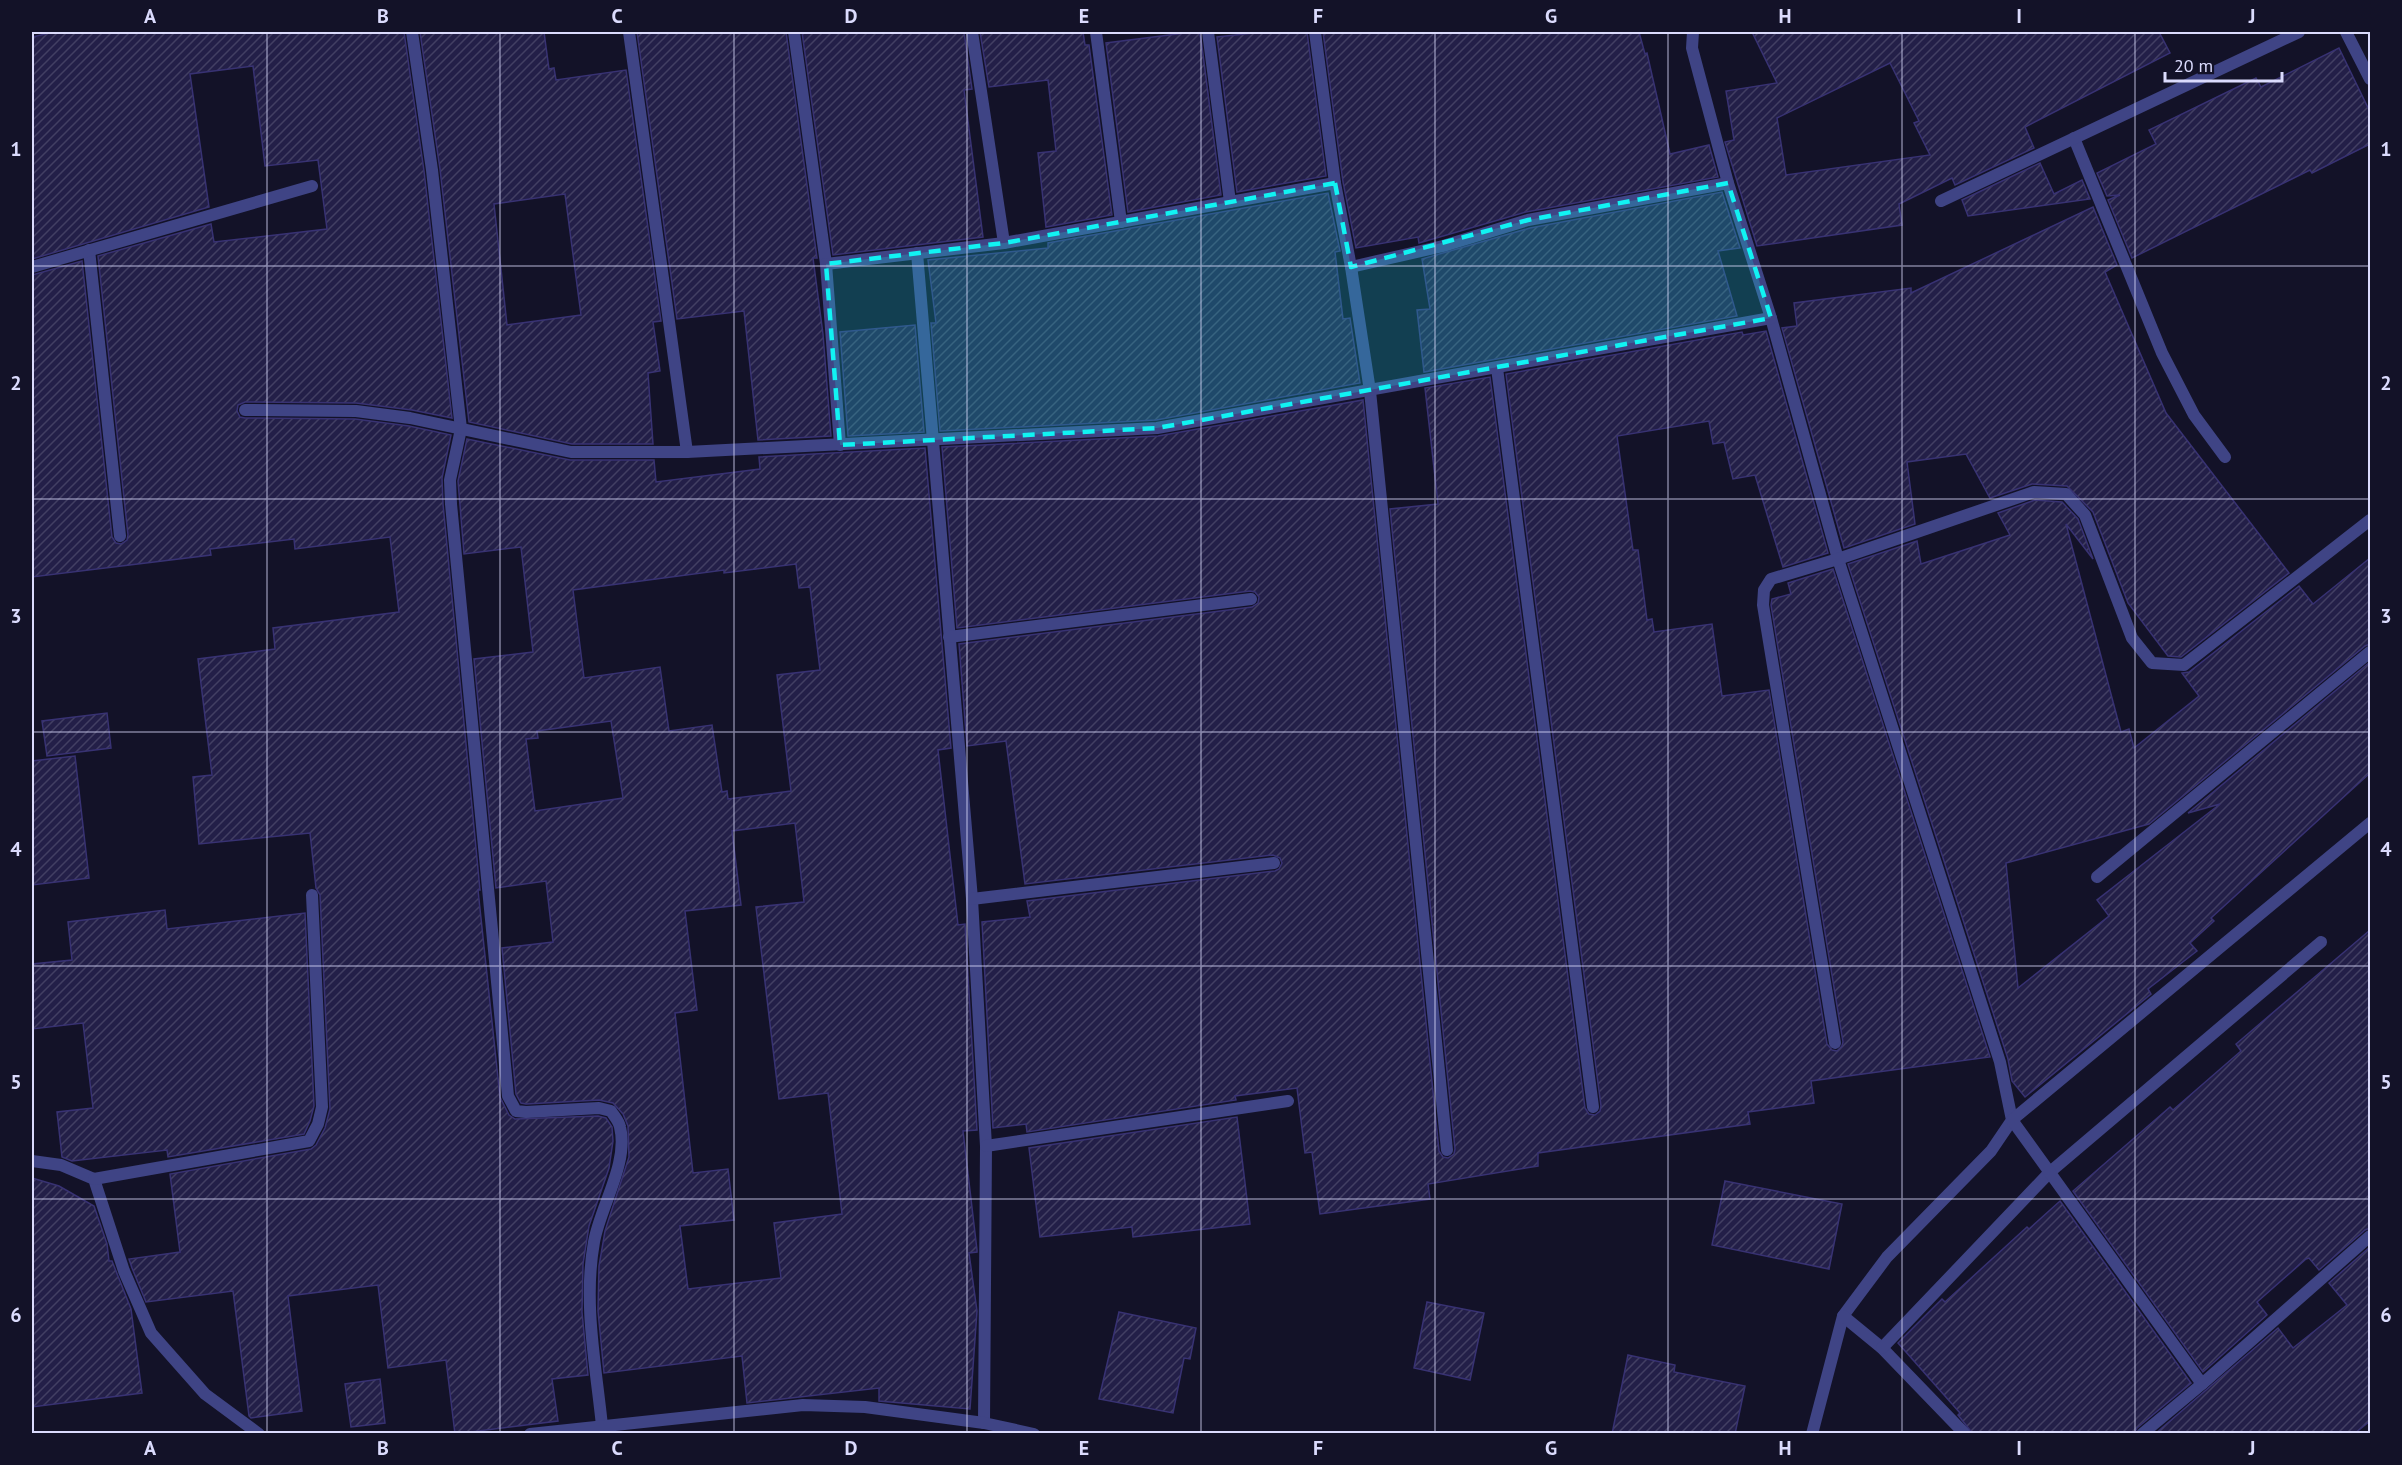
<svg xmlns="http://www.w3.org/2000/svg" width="2402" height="1465" font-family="'PT Sans',sans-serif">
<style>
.building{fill:url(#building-hatch);stroke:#383273;stroke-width:1.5;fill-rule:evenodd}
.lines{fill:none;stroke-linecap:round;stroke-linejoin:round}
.minor{stroke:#3f4485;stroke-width:12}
.marked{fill:#11f3f3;fill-opacity:0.2;stroke:#11f3f3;stroke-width:4.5;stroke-dasharray:12 8;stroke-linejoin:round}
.grid{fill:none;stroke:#dbdbfd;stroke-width:1.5;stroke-opacity:0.55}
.neatline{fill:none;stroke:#dbdbfd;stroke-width:2}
.grid-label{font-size:20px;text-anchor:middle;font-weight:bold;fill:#dbdbfd}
</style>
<defs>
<pattern id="building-hatch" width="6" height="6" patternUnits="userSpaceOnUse" patternTransform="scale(1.5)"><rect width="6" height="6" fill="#231f48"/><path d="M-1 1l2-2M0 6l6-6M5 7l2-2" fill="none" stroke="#423f63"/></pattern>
</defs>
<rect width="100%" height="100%" fill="#131228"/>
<g class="building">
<path d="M 54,32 L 404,32 L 424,171 L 452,418 L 412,410 L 356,403 L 245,402 L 238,405 L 237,411 L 240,417 L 245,418 L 355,419 L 409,426 L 451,435 L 442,478 L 443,504 L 480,890 L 478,890 L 500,1097 L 509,1115 L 515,1119 L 598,1116 L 606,1118 L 612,1127 L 613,1141 L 609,1168 L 589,1226 L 583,1264 L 582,1312 L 588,1375 L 552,1379 L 558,1421 L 455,1434 L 446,1360 L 388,1368 L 378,1285 L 288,1296 L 302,1411 L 251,1418 L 249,1416 L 233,1291 L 146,1302 L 132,1268 L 129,1259 L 180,1252 L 170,1174 L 311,1149 L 316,1145 L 325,1128 L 330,1109 L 320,895 L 316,888 L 310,833 L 199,844 L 193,777 L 212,775 L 198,659 L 275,649 L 273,628 L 399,612 L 390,537 L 295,549 L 294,539 L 210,549 L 211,555 L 32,577 L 32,275 L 82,261 L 112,537 L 116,543 L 121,544 L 127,540 L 128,535 L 98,256 L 211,224 L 214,242 L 327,229 L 318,160 L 265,166 L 253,66 L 190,74 L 209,207 L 32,259 L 32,37 Z"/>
<path d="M 420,32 L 544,32 L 549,69 L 554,68 L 556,80 L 626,70 L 661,321 L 653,322 L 660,371 L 648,373 L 653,444 L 572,444 L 469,422 L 440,169 ZM 565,194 L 581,315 L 507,325 L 494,204 Z"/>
<path d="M 637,32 L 786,32 L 817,258 L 813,258 L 823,334 L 831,436 L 758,440 L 744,311 L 677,319 Z"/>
<path d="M 802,32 L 964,32 L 972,89 L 964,90 L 983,237 L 833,255 Z"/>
<path d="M 980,32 L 1083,32 L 1085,45 L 1089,45 L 1112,215 L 1046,227 L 1038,153 L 1056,151 L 1048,80 L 989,87 Z"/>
<path d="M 1193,32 L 1199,32 L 1201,39 L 1221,195 L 1128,212 L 1106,43 Z"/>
<path d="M 1263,32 L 1307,32 L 1326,176 L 1237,192 L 1217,37 Z"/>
<path d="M 1323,32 L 1639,32 L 1645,54 L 1647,53 L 1670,154 L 1709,145 L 1718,177 L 1526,212 L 1419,243 L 1418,237 L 1356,248 L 1343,182 Z"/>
<path d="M 1752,32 L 2159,32 L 2170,53 L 2025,127 L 2034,148 L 1955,185 L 1952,178 L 1899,204 L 1902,225 L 1757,246 L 1725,142 L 1734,140 L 1726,91 L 1777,83 ZM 1890,63 L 1919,121 L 1914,123 L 1930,155 L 1786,175 L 1777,118 Z"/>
<path d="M 2339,48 L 2370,112 L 2370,144 L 2312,173 L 2310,170 L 2132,258 L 2108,200 L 2120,195 L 2107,196 L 2097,173 L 2156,144 L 2149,130 L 2256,78 L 2261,87 Z"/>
<path d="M 2040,163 L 2054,194 L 2082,180 L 2090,199 L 1968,216 L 1962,200 Z"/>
<path d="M 1722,192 L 1740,248 L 1718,251 L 1737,316 L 1424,372 L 1417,310 L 1430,309 L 1422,259 L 1530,228 Z"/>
<path d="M 1328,193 L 1340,251 L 1335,252 L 1343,319 L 1350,318 L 1360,383 L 1156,420 L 940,431 L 931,323 L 936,323 L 928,260 L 1048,248 L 1048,243 Z"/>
<path d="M 2093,207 L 2117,265 L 2105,272 L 2166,413 L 2289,573 L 2181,657 L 2168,656 L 2128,603 L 2093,512 L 2067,486 L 2032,484 L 1990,498 L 1966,454 L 1907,462 L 1915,524 L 1844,548 L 1782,328 L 1797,326 L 1794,303 L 1911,288 L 1911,293 Z"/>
<path d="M 915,325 L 924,432 L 848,436 L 840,332 Z"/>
<path d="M 1766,331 L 1828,553 L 1783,567 L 1755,475 L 1733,479 L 1724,442 L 1713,444 L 1709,421 L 1617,436 L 1633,550 L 1638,550 L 1647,620 L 1652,619 L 1654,632 L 1712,624 L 1722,696 L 1769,690 L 1827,1044 L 1832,1050 L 1837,1051 L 1842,1046 L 1843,1042 L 1771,605 L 1772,599 L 1791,594 L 1788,583 L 1833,569 L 1990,1057 L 1811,1081 L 1814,1103 L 1748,1112 L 1750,1124 L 1538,1153 L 1538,1166 L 1428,1184 L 1430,1199 L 1320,1214 L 1312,1152 L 1305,1153 L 1297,1088 L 1235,1096 L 1236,1100 L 1027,1132 L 1026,1124 L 993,1128 L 982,922 L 1030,917 L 1027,901 L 1275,871 L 1279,869 L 1282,863 L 1280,858 L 1273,855 L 1025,884 L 1006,741 L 967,746 L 959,644 L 1252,607 L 1258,603 L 1259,597 L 1255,592 L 1250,591 L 957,628 L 942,447 L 1158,436 L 1363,400 L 1439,1151 L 1443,1157 L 1448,1158 L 1454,1154 L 1455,1149 L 1390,509 L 1438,504 L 1425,388 L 1490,377 L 1585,1108 L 1589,1114 L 1595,1115 L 1600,1111 L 1601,1106 L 1506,374 L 1742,332 L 1743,335 Z"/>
<path d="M 467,439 L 570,460 L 654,460 L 656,482 L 760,469 L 759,457 L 925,448 L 951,748 L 938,750 L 958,925 L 965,924 L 977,1130 L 963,1131 L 977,1250 L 977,1252 L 969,1253 L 977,1311 L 970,1409 L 879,1401 L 879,1388 L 747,1403 L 742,1356 L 604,1373 L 598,1311 L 599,1266 L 605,1231 L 629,1157 L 628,1126 L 623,1114 L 613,1103 L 599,1100 L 526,1104 L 521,1103 L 516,1094 L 502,948 L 553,942 L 546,881 L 496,888 L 474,659 L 533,652 L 521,547 L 464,554 L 458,481 ZM 796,564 L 799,588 L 810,587 L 820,670 L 777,675 L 791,791 L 728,799 L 727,791 L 722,792 L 712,725 L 669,731 L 660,667 L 584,678 L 573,590 L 724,570 L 724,573 ZM 611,721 L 623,798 L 535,811 L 526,739 L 538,738 L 537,731 ZM 795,823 L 804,902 L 756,907 L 779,1099 L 828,1093 L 842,1214 L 774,1223 L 781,1278 L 688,1289 L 680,1226 L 734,1220 L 728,1169 L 693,1173 L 675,1013 L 697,1010 L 685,911 L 741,905 L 732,831 Z"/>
<path d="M 2035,500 L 2062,502 L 2078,519 L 2093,559 L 2066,524 L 2121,732 L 2129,729 L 2134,748 L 2199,696 L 2182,673 L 2189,672 L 2299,586 L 2313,604 L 2370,558 L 2370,644 L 2365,646 L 2149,824 L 2006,863 L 2018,988 L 2109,916 L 2097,900 L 2220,804 L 2188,813 L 2370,662 L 2370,773 L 2211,918 L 2214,921 L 2190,943 L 2197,951 L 2148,989 L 2151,994 L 2025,1097 L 2012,1081 L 2008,1059 L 1848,564 L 1917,541 L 1921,564 L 2010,535 L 1998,513 Z"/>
<path d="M 107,713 L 111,748 L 47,756 L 42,721 Z"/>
<path d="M 75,756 L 89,878 L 32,885 L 32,761 Z"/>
<path d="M 165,910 L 167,929 L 305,913 L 314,1106 L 310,1121 L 304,1134 L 168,1157 L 167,1150 L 72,1161 L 62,1157 L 57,1112 L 93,1108 L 83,1023 L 32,1029 L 32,964 L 72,960 L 68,922 Z"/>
<path d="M 2370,930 L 2370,1228 L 2365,1230 L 2319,1270 L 2309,1258 L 2306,1259 L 2257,1302 L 2267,1315 L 2203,1372 L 2073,1191 L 2170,1107 L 2173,1110 L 2241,1051 L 2236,1044 Z"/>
<path d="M 1237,1117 L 1250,1224 L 1133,1237 L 1132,1227 L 1040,1237 L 1029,1148 Z"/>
<path d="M 32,1178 L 59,1186 L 94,1206 L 107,1244 L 109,1261 L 112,1261 L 131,1309 L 142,1393 L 32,1407 Z"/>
<path d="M 1725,1181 L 1842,1204 L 1829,1269 L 1712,1245 Z"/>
<path d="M 2060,1201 L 2191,1383 L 2137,1428 L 2134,1434 L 1973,1434 L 1958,1415 L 1960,1413 L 1898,1343 L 1942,1299 L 1945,1302 L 2027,1227 L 2029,1229 Z"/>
<path d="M 2370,1247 L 2370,1421 L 2354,1434 L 2155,1434 L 2278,1328 L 2293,1348 L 2347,1305 L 2329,1283 Z"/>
<path d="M 1427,1302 L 1484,1313 L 1470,1380 L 1414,1368 Z"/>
<path d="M 1119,1312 L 1196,1328 L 1190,1359 L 1184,1358 L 1173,1413 L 1099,1399 Z"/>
<path d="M 1628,1355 L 1675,1365 L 1674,1372 L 1745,1386 L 1735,1434 L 1612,1434 Z"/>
<path d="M 380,1379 L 385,1423 L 351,1427 L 345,1384 Z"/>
</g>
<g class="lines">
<g class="minor">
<path d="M 412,32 L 432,170 L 461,429 L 450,480 L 451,504 L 508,1096 L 516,1111 L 526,1112 L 599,1108 L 611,1111 C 614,1116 619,1121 620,1127 C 629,1163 600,1207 594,1242 C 583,1303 596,1366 602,1426"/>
<path d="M 629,32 L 687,452"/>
<path d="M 794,32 L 826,264 L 1004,243 L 1335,183"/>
<path d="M 972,32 L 1004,243"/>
<path d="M 1096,32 L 1121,222"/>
<path d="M 1208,32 L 1230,202"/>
<path d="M 1315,32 L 1335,183 L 1351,267 L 1370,391 L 1447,1150"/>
<path d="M 1693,32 L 1692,48 L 1728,183 L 1771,318 L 1838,559 L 2000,1062 L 2012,1120 L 1991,1151 L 1887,1257 L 1843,1316 L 1812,1434"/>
<path d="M 2346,32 L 2370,79"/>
<path d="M 2074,138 L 2162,353 L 2194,415 L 2225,457"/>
<path d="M 1941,201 L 2299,32"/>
<path d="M 89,250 L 120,536"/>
<path d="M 917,253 L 972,899 L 986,1146 L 984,1423"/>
<path d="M 826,264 L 840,445"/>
<path d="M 32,267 L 312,186"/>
<path d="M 1351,267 L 1443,246 L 1528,220 L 1728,183"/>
<path d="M 1497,368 L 1593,1107"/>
<path d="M 245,410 L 356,411 L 410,418 L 571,452 L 687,452 L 1157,428 L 1771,318"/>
<path d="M 949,637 L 1251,599"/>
<path d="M 2097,877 L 2370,652"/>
<path d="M 972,899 L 1274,863"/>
<path d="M 1835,1043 L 1763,605 L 1764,590 L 1771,579 L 1838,559 L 2034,492 L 2066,494 L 2085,515 L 2132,638 L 2152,663 L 2184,665 L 2370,520"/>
<path d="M 986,1146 L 1288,1101"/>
<path d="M 32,1161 L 61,1165 L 94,1179 L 124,1271 L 151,1333 L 205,1394 L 259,1434"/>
<path d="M 94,1179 L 309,1141 L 318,1124 L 322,1107 L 312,895"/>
<path d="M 1843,1316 L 1882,1348 L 1965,1434"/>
<path d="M 1882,1348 L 2050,1172 L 2321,942"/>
<path d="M 2202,1384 L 2012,1120 L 2370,823"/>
<path d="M 530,1434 L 803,1405 L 865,1407 L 984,1423 L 1034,1434"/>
<path d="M 2142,1434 L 2202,1384 L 2370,1236"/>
</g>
</g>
<path class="marked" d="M 1335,183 L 1351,267 L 1528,220 L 1728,183 L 1771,318 L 1157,428 L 840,445 L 826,264 L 1004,243 Z"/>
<path class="grid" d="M 267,32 L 267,1434M 500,32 L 500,1434M 734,32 L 734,1434M 967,32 L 967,1434M 1201,32 L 1201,1434M 1435,32 L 1435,1434M 1668,32 L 1668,1434M 1902,32 L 1902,1434M 2135,32 L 2135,1434M 32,266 L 2370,266M 32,499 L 2370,499M 32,732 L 2370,732M 32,966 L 2370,966M 32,1199 L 2370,1199"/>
<rect width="2402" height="1465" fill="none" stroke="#131228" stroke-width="66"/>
<path d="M2165 72v9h117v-9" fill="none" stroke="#dbdbfd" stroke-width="3"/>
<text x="2174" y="72" font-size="18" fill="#dbdbfd" stroke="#131228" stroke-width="4.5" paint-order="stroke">20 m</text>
<rect x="33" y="33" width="2336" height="1399" class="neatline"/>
<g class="grid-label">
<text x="150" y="23">A</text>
<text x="383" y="23">B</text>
<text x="617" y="23">C</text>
<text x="851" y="23">D</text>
<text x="1084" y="23">E</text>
<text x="1318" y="23">F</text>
<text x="1551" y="23">G</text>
<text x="1785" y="23">H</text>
<text x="2019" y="23">I</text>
<text x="2252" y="23">J</text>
<text x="16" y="156">1</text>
<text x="2386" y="156">1</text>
<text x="16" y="390">2</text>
<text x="2386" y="390">2</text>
<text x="16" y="623">3</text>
<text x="2386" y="623">3</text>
<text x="16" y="856">4</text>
<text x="2386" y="856">4</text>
<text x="16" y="1089">5</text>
<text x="2386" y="1089">5</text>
<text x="16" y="1322">6</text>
<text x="2386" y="1322">6</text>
<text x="150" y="1455">A</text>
<text x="383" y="1455">B</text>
<text x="617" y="1455">C</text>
<text x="851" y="1455">D</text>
<text x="1084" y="1455">E</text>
<text x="1318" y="1455">F</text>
<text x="1551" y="1455">G</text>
<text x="1785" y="1455">H</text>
<text x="2019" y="1455">I</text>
<text x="2252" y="1455">J</text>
</g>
</svg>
